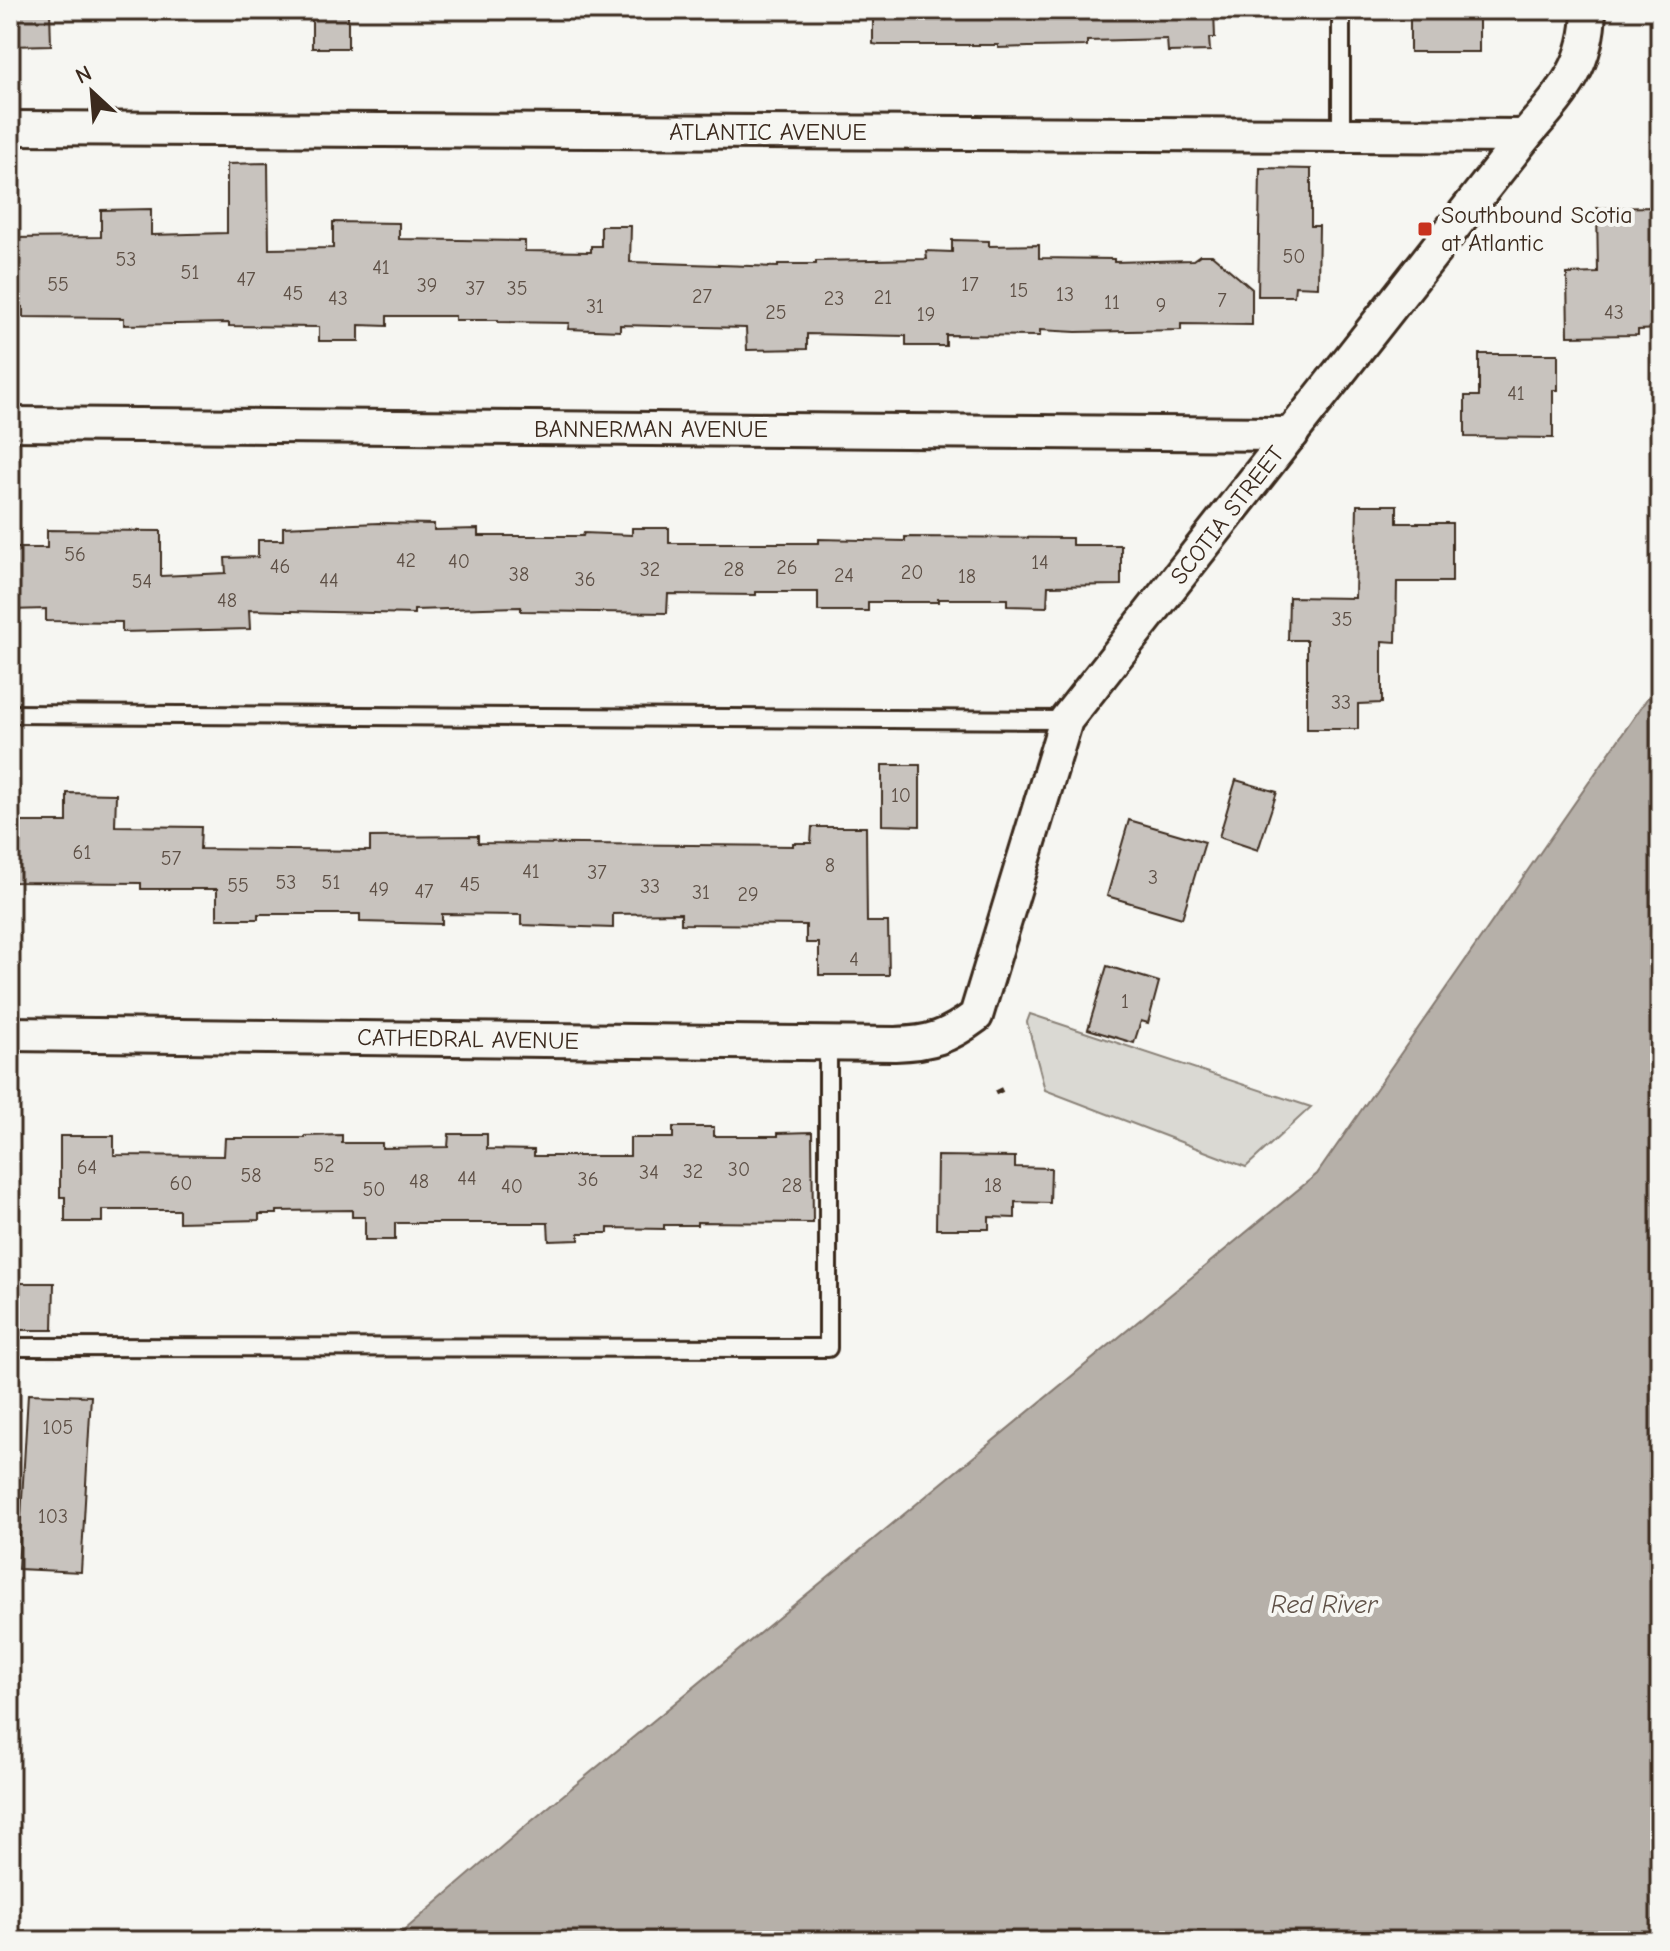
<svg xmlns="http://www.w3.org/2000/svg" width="1670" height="1951" font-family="'Comic Neue',sans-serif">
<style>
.green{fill:#dad9d3;stroke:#8a8278;stroke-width:2}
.water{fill:#b6b0a9;stroke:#857a71;stroke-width:2}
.building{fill:#c8c3be;stroke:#3b2a1e;stroke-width:2}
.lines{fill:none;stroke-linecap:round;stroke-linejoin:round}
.service-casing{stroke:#3b2a1e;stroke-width:22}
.minor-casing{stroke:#3b2a1e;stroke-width:38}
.path{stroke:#3b2a1e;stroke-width:5;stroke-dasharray:8 6;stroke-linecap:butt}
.service{stroke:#f6f6f2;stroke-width:16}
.minor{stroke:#f6f6f2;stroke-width:32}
.poi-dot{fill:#c8321e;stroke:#f6f6f2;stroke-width:3}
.labels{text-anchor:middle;stroke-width:8;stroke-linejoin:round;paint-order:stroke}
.number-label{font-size:20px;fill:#5e5046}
.street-label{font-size:24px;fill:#3b2a1e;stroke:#f6f6f2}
.poi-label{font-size:24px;fill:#3b2a1e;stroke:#f6f6f2;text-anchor:start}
.water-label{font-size:26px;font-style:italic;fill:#605248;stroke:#f6f6f2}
</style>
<rect width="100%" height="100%" fill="#f6f6f2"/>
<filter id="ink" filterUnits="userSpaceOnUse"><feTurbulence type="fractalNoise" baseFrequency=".0125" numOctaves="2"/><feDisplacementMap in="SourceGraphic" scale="16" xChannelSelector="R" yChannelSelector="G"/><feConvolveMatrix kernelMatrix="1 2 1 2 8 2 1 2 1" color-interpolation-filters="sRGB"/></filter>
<g filter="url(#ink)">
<path class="green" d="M 1030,1014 L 1311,1107 L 1246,1167 L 1045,1090 L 1027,1022 Z"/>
<path class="water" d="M 1660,680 L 1660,1941 L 392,1941 L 528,1824 L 1317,1174 Z"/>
<g class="building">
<path d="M 10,10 L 50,10 L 51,45 L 10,46 Z"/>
<rect x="312" y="10" width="36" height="38"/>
<path d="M 873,10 L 1214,10 L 1215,38 L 1209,38 L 1210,51 L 1168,52 L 1167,39 L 1087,41 L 1087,46 L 1029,47 L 998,48 L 998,45 L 879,45 L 873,44 Z"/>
<rect x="1410" y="10" width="69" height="42"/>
<path d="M 268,163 L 269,249 L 333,248 L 333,222 L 399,223 L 399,239 L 525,241 L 525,251 L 591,252 L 591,246 L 601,246 L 601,226 L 631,226 L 630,262 L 778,267 L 778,264 L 816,264 L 816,261 L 927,259 L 926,251 L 952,252 L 952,240 L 989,241 L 989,246 L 1039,245 L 1039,258 L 1114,259 L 1114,262 L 1193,260 L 1200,255 L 1212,255 L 1252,289 L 1252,325 L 1181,324 L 1181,330 L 1076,332 L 1040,330 L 1040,336 L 946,335 L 946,346 L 906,346 L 906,336 L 807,334 L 807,349 L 747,350 L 746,328 L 620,325 L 620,331 L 568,329 L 569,323 L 498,322 L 498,320 L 455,320 L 455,316 L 387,316 L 387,326 L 359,325 L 359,341 L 319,341 L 319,327 L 229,326 L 229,323 L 124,325 L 124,318 L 23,317 L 23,307 L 10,307 L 10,238 L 101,237 L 101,210 L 151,209 L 151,235 L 227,233 L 227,164 Z"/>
<path d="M 1260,168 L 1311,169 L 1311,226 L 1319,226 L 1318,287 L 1295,286 L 1294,296 L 1258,296 Z"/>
<path d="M 1656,207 L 1660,329 L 1638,330 L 1638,335 L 1568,336 L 1567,274 L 1598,273 L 1597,208 Z"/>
<path d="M 1479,354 L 1558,354 L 1558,390 L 1553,390 L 1553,438 L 1465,437 L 1465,396 L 1479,396 Z"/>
<path d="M 1357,505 L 1397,505 L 1397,523 L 1452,523 L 1452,582 L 1397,582 L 1396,642 L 1382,641 L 1382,703 L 1358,704 L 1358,729 L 1307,729 L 1307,640 L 1288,640 L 1289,597 L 1355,598 Z"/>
<path d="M 379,523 L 434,524 L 434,530 L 478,529 L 478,536 L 583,536 L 584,533 L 632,535 L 632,528 L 669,528 L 669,543 L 819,543 L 819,539 L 905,541 L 905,537 L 1072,538 L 1072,545 L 1121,545 L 1121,585 L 1048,586 L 1047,607 L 1007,606 L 1007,599 L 938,599 L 938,602 L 868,602 L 868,611 L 818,611 L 818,592 L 756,592 L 756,595 L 668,594 L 667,613 L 521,611 L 521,607 L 414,610 L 414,614 L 249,610 L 250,629 L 122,632 L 122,622 L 46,621 L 46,609 L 10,610 L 10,548 L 47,548 L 47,530 L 161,531 L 161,576 L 226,573 L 225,558 L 258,557 L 258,540 L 283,540 L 283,527 Z"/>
<path d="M 882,765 L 920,765 L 920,826 L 882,825 Z"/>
<path d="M 1236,780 L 1277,792 L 1258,850 L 1219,837 Z"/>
<path d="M 67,793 L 116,794 L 115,826 L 201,827 L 200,849 L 370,851 L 370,837 L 478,836 L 478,843 L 793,846 L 793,843 L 811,843 L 812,827 L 866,827 L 867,922 L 888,922 L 889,975 L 819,975 L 819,943 L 806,943 L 806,925 L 681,924 L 681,913 L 613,914 L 613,928 L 521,925 L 521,915 L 442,914 L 442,924 L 360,922 L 360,914 L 258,914 L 258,919 L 217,919 L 217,889 L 141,889 L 141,883 L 10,882 L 10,822 L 67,822 Z"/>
<path d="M 1129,820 L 1205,842 L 1182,918 L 1107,896 Z"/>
<path d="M 1107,966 L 1159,982 L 1148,1023 L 1141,1021 L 1134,1043 L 1088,1029 Z"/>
<path d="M 673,1127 L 714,1127 L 714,1136 L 778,1136 L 778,1133 L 812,1132 L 813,1223 L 697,1222 L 697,1225 L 664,1225 L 664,1229 L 608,1228 L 608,1233 L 579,1233 L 579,1240 L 549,1241 L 548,1223 L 395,1223 L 395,1240 L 365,1240 L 365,1217 L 352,1217 L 352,1210 L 277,1211 L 277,1214 L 259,1214 L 259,1220 L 179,1222 L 179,1210 L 102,1210 L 102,1222 L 65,1222 L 65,1197 L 60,1197 L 60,1136 L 114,1136 L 114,1155 L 224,1156 L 225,1138 L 305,1138 L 305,1136 L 342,1135 L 342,1143 L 382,1143 L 382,1148 L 448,1147 L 449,1134 L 487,1134 L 487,1149 L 534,1150 L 534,1156 L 630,1156 L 630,1138 L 673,1138 Z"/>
<path d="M 937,1156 L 1015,1157 L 1015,1167 L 1051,1168 L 1050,1203 L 1015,1202 L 1015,1218 L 989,1217 L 989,1229 L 936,1229 Z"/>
<path d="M 10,1283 L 54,1283 L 53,1330 L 10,1330 Z"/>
<path d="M 28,1394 L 91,1396 L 81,1572 L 18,1569 Z"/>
</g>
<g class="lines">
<g class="service-casing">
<g id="service">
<path d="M 1341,135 L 1341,10"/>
<path d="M 10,714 L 1066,720"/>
<path d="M 10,1347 L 828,1348 L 828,1042"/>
</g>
</g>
<g class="minor-casing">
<g id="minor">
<path d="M 10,128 L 1525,136"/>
<path d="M 10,424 L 1292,434"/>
<path d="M 10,1034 L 895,1044 C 931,1043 948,1037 976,1016 L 1066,720 L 1525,136 C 1561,94 1588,68 1589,10"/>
</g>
</g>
<path class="path" d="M 995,1093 L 1005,1088"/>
<use href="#service" class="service"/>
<use href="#minor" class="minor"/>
</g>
</g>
<rect class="poi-dot" x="1417" y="221" width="16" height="16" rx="4"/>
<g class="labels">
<g class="number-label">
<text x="1294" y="263">50</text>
<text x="126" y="266">53</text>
<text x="381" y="274">41</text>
<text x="190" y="279">51</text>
<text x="246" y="286">47</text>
<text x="58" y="291">55</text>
<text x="970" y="291">17</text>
<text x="427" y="292">39</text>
<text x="475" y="295">37</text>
<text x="517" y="295">35</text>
<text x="1019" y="297">15</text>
<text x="293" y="300">45</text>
<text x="1065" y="301">13</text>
<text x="702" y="303">27</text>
<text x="883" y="304">21</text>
<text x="338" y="305">43</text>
<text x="834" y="305">23</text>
<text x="1222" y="307">7</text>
<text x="1112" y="309">11</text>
<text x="1161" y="312">9</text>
<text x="595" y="313">31</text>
<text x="776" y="319">25</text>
<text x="1614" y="319">43</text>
<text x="926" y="321">19</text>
<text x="1516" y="400">41</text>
<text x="75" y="561">56</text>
<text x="406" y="567">42</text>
<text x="459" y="568">40</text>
<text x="1040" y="569">14</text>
<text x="280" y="573">46</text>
<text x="787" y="574">26</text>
<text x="650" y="576">32</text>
<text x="734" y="576">28</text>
<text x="912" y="579">20</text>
<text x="519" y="581">38</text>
<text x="844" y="582">24</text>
<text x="967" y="583">18</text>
<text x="585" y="586">36</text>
<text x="329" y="587">44</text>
<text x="142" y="588">54</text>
<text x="227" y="607">48</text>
<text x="1342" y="626">35</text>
<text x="1341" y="709">33</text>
<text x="901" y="802">10</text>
<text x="82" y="859">61</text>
<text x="171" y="865">57</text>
<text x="830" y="872">8</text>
<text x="531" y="878">41</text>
<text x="597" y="879">37</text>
<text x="1153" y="884">3</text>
<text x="286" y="889">53</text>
<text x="331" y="889">51</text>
<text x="470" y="891">45</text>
<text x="238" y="892">55</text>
<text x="650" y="893">33</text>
<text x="379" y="896">49</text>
<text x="424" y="898">47</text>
<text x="701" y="899">31</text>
<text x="748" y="901">29</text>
<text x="854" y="966">4</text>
<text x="1125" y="1008">1</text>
<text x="324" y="1172">52</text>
<text x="87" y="1174">64</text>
<text x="739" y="1176">30</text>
<text x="693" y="1178">32</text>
<text x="649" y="1179">34</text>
<text x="251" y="1182">58</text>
<text x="467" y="1185">44</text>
<text x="588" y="1186">36</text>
<text x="419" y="1188">48</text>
<text x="181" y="1190">60</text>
<text x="792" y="1192">28</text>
<text x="993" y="1192">18</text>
<text x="512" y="1193">40</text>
<text x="374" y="1196">50</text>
<text x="58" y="1434">105</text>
<text x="53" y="1523">103</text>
</g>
<g class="street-label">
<text x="768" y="140">ATLANTIC AVENUE</text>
<text x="651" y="437">BANNERMAN AVENUE</text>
<text transform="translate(1227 515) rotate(-52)" y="8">SCOTIA STREET</text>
<text transform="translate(468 1039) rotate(1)" y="8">CATHEDRAL AVENUE</text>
</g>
<g class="poi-label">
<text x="1441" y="223">Southbound Scotia<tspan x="1441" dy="28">at Atlantic</tspan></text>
</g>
<g class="water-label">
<text x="1324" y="1613">Red River</text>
</g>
</g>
<rect width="1670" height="1951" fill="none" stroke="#f6f6f2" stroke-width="40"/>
<rect x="20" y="20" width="1630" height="1911" fill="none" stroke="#3b2a1e" stroke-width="3" filter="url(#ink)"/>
<g transform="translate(92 92) rotate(334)" stroke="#f6f6f2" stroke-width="6" paint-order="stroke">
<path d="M0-6L14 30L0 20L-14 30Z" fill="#3b2a1e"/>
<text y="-12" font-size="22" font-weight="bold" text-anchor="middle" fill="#3b2a1e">N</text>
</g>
</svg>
